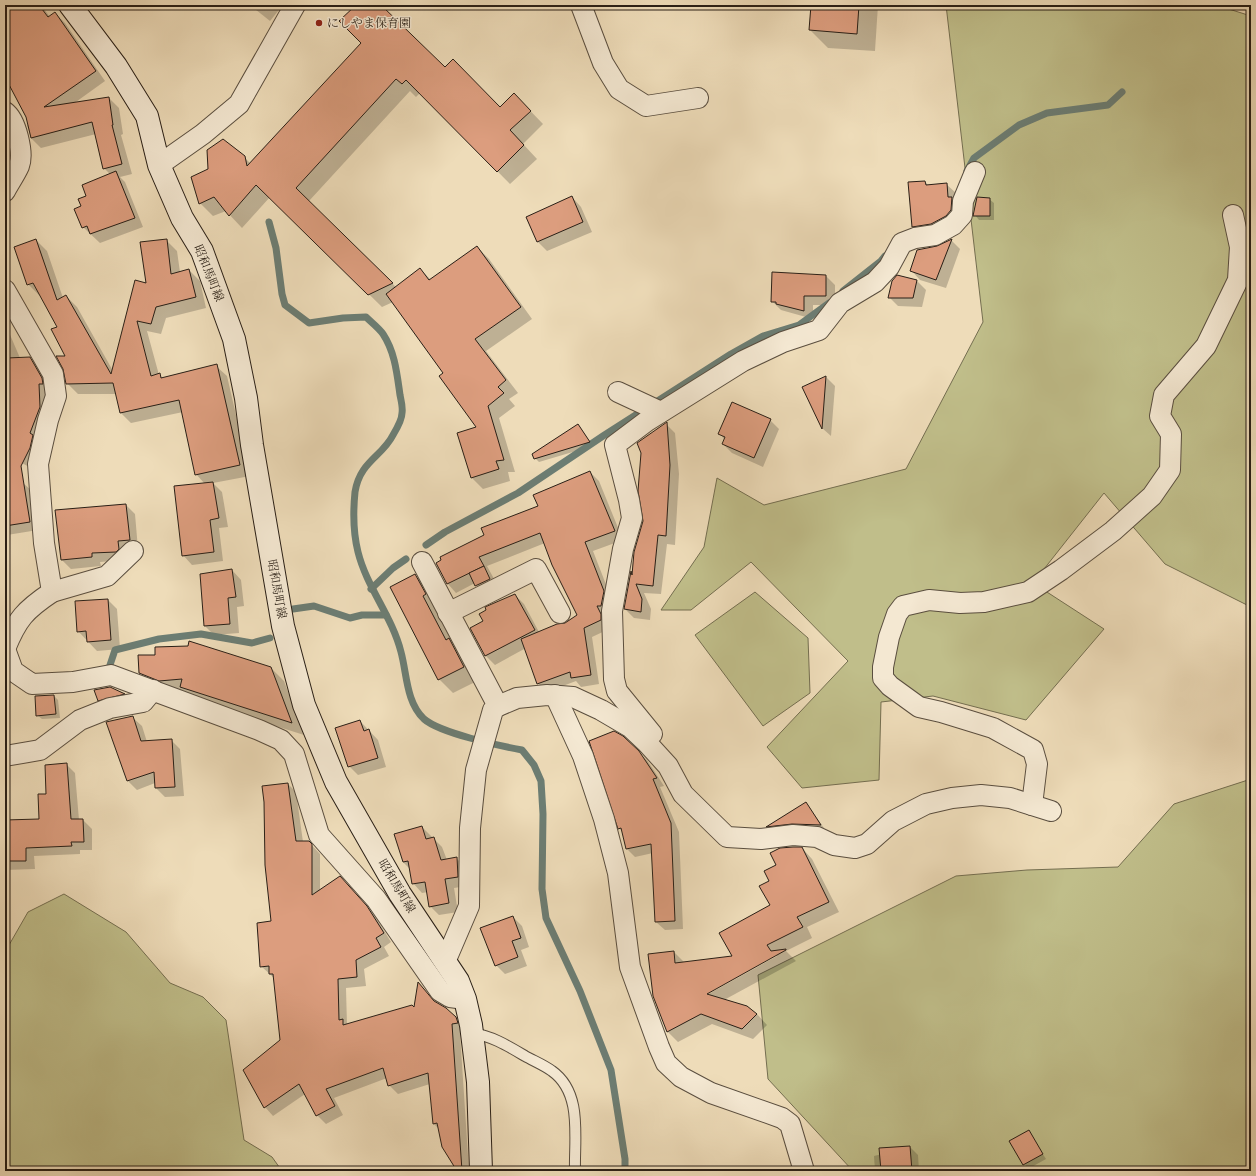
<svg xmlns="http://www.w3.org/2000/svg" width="1256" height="1176" font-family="'IM FELL French Canon','Noto Serif JP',serif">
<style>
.green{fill:#c0be8a;stroke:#746e50}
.shadow{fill:#0003;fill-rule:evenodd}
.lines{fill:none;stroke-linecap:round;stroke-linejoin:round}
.stream{stroke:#6c7d73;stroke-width:7}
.building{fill:#dc9d7e;stroke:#291f16}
.lane-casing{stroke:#5a4e3f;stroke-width:12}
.street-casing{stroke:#5a4e3f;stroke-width:22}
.secondary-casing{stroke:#291f16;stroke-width:24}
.lane{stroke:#f4e8d2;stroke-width:10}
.street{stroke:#f4e8d2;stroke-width:20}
.secondary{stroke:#f4e8d2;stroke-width:22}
.poi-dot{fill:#8f2418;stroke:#f4e8d2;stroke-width:1.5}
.labels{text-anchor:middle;stroke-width:3;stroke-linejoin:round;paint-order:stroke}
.poi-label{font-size:12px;fill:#291f16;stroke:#f4e8d2;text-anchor:start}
.street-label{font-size:12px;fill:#291f16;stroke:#f4e8d2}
</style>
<rect width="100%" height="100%" fill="#eedcb9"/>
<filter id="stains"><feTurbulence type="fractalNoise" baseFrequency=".005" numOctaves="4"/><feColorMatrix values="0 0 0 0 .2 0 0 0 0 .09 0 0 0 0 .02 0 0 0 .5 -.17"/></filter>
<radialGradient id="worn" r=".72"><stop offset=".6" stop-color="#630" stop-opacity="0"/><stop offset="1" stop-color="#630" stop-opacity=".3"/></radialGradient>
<g class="green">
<path d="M 946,5 L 1216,5 L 1251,16 L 1251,607 L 1165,564 L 1104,493 L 1033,583 L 1104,629 L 1026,720 L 933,696 L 881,702 L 879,780 L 802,788 L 767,747 L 848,661 L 751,562 L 691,610 L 661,610 L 704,547 L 717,478 L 764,505 L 906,469 L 983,322 Z"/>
<path d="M 755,592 L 808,638 L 810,693 L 763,726 L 695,635 Z"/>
<path d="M 1251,779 L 1251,1171 L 853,1171 L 768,1079 L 758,975 L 956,876 L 1027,870 L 1118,867 L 1174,804 Z"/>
<path d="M 64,894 L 126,932 L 170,983 L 203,997 L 226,1020 L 244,1140 L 272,1157 L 282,1171 L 5,1171 L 5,952 L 28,912 Z"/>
</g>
<g class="shadow">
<path d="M 5,5 L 41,5 L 50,17 L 55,13 L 65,23 L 105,81 L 73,104 L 109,98 L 119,108 L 123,134 L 121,135 L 132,174 L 120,177 L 125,182 L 143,227 L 100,243 L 83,227 L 82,207 L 87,197 L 111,175 L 104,168 L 96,134 L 41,148 L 31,138 L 27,125 L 31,124 L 5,76 Z"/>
<path d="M 250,5 L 283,5 L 270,21 Z"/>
<path d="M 358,5 L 379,5 L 445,68 L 500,108 L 514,94 L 543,124 L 523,144 L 537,159 L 510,184 L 420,93 L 416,97 L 410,91 L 309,201 L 396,287 L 420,269 L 431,280 L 477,247 L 489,259 L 532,319 L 486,351 L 518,393 L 509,399 L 515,406 L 499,418 L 515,472 L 508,472 L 510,481 L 483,489 L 471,477 L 478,428 L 444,373 L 393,302 L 382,307 L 270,197 L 242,228 L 226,211 L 213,216 L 200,203 L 244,157 L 251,164 L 362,43 Z"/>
<path d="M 812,5 L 878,5 L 875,51 L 828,48 L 810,30 Z"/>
<path d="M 5,131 L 10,136 L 17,169 L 5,169 Z"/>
<path d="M 925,182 L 929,186 L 946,184 L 956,193 L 961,207 L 922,236 L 913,226 Z"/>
<path d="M 572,197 L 581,207 L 592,232 L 547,251 L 538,242 L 527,217 Z"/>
<path d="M 989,199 L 994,203 L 994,220 L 979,220 L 975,215 Z"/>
<path d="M 36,240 L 47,251 L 63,298 L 66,296 L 77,307 L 113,371 L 166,240 L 177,251 L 180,272 L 189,270 L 200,281 L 206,308 L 166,318 L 161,334 L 147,331 L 159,375 L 164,379 L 216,366 L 227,376 L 250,476 L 213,483 L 222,492 L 228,527 L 219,528 L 223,561 L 192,565 L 183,555 L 205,484 L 196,474 L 183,412 L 131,423 L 121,413 L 116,394 L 78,394 L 67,383 L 67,357 L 58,327 L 41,294 L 39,295 L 28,284 Z"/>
<path d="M 951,240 L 960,249 L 946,288 L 920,280 L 911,270 L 937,247 Z"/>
<path d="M 826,276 L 835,285 L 835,305 L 813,305 L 813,319 L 781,310 L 772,301 Z"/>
<path d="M 917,281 L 926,290 L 922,307 L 898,306 L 889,297 Z"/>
<path d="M 5,323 L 20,358 L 30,358 L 39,368 L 51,388 L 33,469 L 5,454 Z"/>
<path d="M 826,377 L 835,386 L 831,436 L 822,428 L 803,388 Z"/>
<path d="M 770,420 L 779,429 L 763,467 L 732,453 L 723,444 L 725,440 L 719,433 Z"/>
<path d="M 666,424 L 675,433 L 679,474 L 675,545 L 667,544 L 661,594 L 644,593 L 651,609 L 650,620 L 634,618 L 625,609 L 631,573 L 633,575 Z"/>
<path d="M 578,425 L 593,446 L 539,462 L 535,458 Z"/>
<path d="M 590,472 L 599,481 L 623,540 L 593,551 L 612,600 L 609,629 L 592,637 L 599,684 L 581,687 L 576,681 L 547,692 L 538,683 L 526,648 L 495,665 L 486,656 L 484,621 L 515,595 L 524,604 L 539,632 L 565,624 L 578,616 L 545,543 L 487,566 L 499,588 L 485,595 L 475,583 L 456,593 L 448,584 L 437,564 L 539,506 Z"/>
<path d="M 23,483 L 32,491 L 38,530 L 7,535 L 7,538 L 5,539 L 5,486 Z"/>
<path d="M 126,505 L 135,514 L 138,549 L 125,560 L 100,562 L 101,566 L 71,569 L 62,560 L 56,511 Z"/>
<path d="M 5,555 L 7,570 L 5,570 Z"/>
<path d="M 232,570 L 241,580 L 244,606 L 237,607 L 239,633 L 214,635 L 205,626 Z"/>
<path d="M 415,575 L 429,589 L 477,681 L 453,693 L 439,679 L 391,587 Z"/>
<path d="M 108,600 L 117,609 L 120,649 L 97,651 L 78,631 Z"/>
<path d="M 271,668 L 284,681 L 304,735 L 195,700 L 187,692 L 173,693 L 153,686 L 140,673 Z"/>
<path d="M 110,688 L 124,693 L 128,697 L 103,704 L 98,700 Z"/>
<path d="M 54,696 L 58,700 L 60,718 L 42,719 L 37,715 Z"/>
<path d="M 132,717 L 142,726 L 147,742 L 171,740 L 180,749 L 184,796 L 165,797 L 156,788 L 155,783 L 137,790 L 128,781 L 107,723 Z"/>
<path d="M 360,721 L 378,740 L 386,767 L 358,775 L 349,766 Z"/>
<path d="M 638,752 L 647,760 L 664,786 L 660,787 L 679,832 L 683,929 L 665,930 L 656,922 L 653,853 L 635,857 L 627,849 L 623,832 L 619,828 Z"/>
<path d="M 66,764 L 75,773 L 79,820 L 83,820 L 92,829 L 92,850 L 80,850 L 80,854 L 34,856 L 35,869 L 5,870 L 5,821 L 40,820 L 47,795 Z"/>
<path d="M 288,784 L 296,792 L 303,842 L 309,842 L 320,854 L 320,891 L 349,886 L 375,916 L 391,942 L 384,947 L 389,956 L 364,969 L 366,986 L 346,988 L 347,1025 L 414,1008 L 419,984 L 436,1003 L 465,1027 L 466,1032 L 460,1033 L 469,1171 L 458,1171 L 439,1129 L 433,1123 L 430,1084 L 398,1094 L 389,1085 L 387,1078 L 334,1098 L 343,1115 L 326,1124 L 317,1115 L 305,1094 L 273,1116 L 265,1107 L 245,1070 L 281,1041 L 275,979 L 261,966 L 272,922 Z"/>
<path d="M 806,803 L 824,828 L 797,828 L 772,831 L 768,827 Z"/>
<path d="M 422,827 L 442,847 L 447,860 L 456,858 L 465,867 L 467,886 L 454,888 L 458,912 L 439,915 L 430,906 L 428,892 L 422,893 L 413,883 L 410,869 L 403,862 Z"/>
<path d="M 802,848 L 812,859 L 839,912 L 807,927 L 812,938 L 786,951 L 796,961 L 724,1000 L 757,1014 L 767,1025 L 753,1039 L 712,1024 L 678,1042 L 668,1032 L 654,996 L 674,952 L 685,963 L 733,957 L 771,905 L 770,881 L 777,865 ZM 776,955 L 777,956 L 703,997 L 702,995 Z"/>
<path d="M 513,917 L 522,926 L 529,947 L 521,950 L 527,966 L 505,974 L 496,965 Z"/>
<path d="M 1028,1131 L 1046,1159 L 1028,1169 L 1010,1141 Z"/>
<path d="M 910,1147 L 918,1155 L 919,1171 L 875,1171 L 874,1156 Z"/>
</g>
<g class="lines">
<g class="stream">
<path d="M 967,171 L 974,158 L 1019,125 L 1047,113 L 1108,105 L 1122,92"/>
<path d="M 269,222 L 276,248 L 282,294 L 285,305 L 309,323 L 343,318 L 366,317 C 371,322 379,328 383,334 C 395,352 397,374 400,395 C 401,400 403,407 402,413 C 402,419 396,430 393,435 C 382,457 360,461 355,492 C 353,512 353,532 358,552 C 367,588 392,616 401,652 C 407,674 406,702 424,719 C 440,733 500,746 522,750 L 534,765 L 541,781 L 543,814 L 542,889 L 546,918 L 580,991 L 611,1070 L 625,1159 L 625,1171"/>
<path d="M 843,291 L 881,261 L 885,256"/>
<path d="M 426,545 L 445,532 L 518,493 L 603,436 L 731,354 L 763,336 L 799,325 L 829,303"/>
<path d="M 371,589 L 393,568 L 406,559"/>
<path d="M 293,609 L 314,606 L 350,618 L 362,615 L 386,615"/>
<path d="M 110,665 L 115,650 L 159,639 L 201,634 L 252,643 L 270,638"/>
</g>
</g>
<g class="building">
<path d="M 5,5 L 39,5 L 48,17 L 55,12 L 96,71 L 44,107 L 109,97 L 113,125 L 112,125 L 122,164 L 103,169 L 92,122 L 31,138 L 26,117 L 5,77 Z"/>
<path d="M 356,5 L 381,5 L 445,67 L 453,59 L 500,107 L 514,93 L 531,111 L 510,130 L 524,145 L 497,172 L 406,80 L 402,84 L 396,79 L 296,188 L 393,283 L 368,295 L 256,185 L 229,216 L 214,197 L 199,204 L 191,177 L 208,169 L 207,150 L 223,139 L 245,156 L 247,166 L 361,43 L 339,21 Z"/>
<path d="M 811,5 L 859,5 L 857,34 L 809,30 Z"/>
<path d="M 116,171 L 135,218 L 90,234 L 87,226 L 82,228 L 74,209 L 81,206 L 78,199 L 86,196 L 82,185 Z"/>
<path d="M 925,181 L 926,185 L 947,183 L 948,197 L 952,197 L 951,210 L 946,216 L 931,224 L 912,227 L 908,182 Z"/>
<path d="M 572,196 L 583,222 L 537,242 L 526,217 Z"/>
<path d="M 977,197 L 990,198 L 990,216 L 973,216 Z"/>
<path d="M 36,239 L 57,300 L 66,295 L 111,374 L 135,280 L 146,283 L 140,242 L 167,239 L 171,274 L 189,269 L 196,297 L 156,307 L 151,324 L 137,321 L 151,376 L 160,373 L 161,378 L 217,364 L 240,465 L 195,475 L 179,400 L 120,413 L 113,383 L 66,384 L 63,369 L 56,356 L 65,356 L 51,329 L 57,327 L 33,283 L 27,285 L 14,247 Z"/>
<path d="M 952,239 L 936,280 L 910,271 L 917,250 L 937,246 Z"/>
<path d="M 477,246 L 521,307 L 475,339 L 506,380 L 498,387 L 504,393 L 488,406 L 504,460 L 496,461 L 499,469 L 471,478 L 457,433 L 476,427 L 439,376 L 443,373 L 386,294 L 420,268 L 429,280 Z"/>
<path d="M 772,272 L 826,275 L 826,296 L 804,296 L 804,311 L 776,304 L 776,302 L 771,302 Z"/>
<path d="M 897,275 L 917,280 L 913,298 L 888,298 L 892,281 Z"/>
<path d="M 30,357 L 42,378 L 43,384 L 39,384 L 40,407 L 30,433 L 33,435 L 30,448 L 21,466 L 30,522 L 5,526 L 5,413 L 8,414 L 7,358 Z"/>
<path d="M 826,376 L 822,429 L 802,387 Z"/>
<path d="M 732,402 L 771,419 L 754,458 L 722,444 L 725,437 L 718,434 Z"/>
<path d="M 667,422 L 670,465 L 666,536 L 658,535 L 653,586 L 636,584 L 642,599 L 641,612 L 624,609 L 631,571 L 632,575 L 634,552 L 643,521 L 638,491 L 641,453 L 637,443 Z"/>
<path d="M 578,424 L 590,442 L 534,459 L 532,454 Z"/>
<path d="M 590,471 L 615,531 L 585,542 L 604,591 L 601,606 L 597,606 L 601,614 L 601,620 L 584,628 L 591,675 L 571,678 L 570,672 L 537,684 L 521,639 L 557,624 L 565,623 L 577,615 L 552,565 L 540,533 L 479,557 L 484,566 L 447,584 L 436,563 L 441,560 L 440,557 L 484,535 L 481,528 L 538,506 L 533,495 Z"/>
<path d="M 213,482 L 219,518 L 210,520 L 214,552 L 182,556 L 174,486 Z"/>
<path d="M 126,504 L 130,540 L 118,541 L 119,549 L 116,552 L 92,553 L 92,557 L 61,560 L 55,510 Z"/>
<path d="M 484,566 L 490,579 L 475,586 L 469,573 Z"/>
<path d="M 232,569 L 236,597 L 228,598 L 230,624 L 204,626 L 200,574 Z"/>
<path d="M 415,574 L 426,594 L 423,596 L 446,640 L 449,638 L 464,667 L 438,680 L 390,587 Z"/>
<path d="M 515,594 L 535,630 L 485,656 L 470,628 L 483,621 L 479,614 L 486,610 L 485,607 Z"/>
<path d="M 108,599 L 111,640 L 87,642 L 86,631 L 77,632 L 75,601 Z"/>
<path d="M 189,641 L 271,667 L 292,723 L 180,687 L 182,679 L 159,681 L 139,673 L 138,655 L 155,655 L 155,647 L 188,646 Z"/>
<path d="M 110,687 L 125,694 L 98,701 L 94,690 Z"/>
<path d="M 54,695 L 56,714 L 36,716 L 35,696 Z"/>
<path d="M 133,716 L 141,741 L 172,739 L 175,787 L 155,788 L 154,772 L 127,781 L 106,722 Z"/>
<path d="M 360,720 L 364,731 L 369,729 L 378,758 L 348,767 L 335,728 Z"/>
<path d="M 614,731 L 623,736 L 639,751 L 657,778 L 653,779 L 671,823 L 675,921 L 655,922 L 651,844 L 626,849 L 621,828 L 618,829 L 589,741 Z"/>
<path d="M 67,763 L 71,819 L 83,819 L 84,842 L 71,842 L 72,846 L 26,848 L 26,861 L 5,861 L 5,820 L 39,819 L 38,794 L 46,794 L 45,765 Z"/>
<path d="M 288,783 L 296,841 L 309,841 L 312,844 L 312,895 L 340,876 L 367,906 L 384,933 L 376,938 L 381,947 L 356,960 L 357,977 L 338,979 L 339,1020 L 343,1019 L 343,1025 L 412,1005 L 414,1007 L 418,982 L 434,1001 L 446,1008 L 456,1017 L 458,1023 L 452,1024 L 462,1171 L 457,1171 L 442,1147 L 437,1123 L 433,1124 L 428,1073 L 388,1086 L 383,1068 L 326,1089 L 335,1106 L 316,1116 L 299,1084 L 264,1108 L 243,1070 L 280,1040 L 273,974 L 269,974 L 269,966 L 260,967 L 257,923 L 271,921 L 265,865 L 264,802 L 262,786 Z"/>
<path d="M 806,802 L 821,825 L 792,824 L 766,827 Z"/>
<path d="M 422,826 L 426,839 L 434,837 L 441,860 L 457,857 L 458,877 L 445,879 L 449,903 L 429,907 L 425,882 L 412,884 L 408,861 L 403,862 L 394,834 Z"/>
<path d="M 793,847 L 802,847 L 829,902 L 797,917 L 803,927 L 767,945 L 771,951 L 786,949 L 786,950 L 707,994 L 747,1006 L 757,1014 L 742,1029 L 701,1014 L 667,1032 L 653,996 L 648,954 L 674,951 L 675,963 L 732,956 L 719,933 L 770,905 L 759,886 L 769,881 L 764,871 L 776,865 L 770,853 L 780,848 Z"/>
<path d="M 513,916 L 521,938 L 512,941 L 518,957 L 495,966 L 480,928 Z"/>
<path d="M 1029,1130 L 1043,1154 L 1023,1165 L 1009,1141 Z"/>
<path d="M 910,1146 L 912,1171 L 881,1171 L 879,1148 Z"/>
</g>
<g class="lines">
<g class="lane-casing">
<path id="lane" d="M 472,1033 C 492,1036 508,1046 525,1056 C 534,1061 544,1065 552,1071 C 583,1093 574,1138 575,1171"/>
</g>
<g class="street-casing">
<g id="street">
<path d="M 581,5 L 603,63 L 619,89 L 646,106 L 698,98"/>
<path d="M 5,112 C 16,120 24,153 19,166 C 15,175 9,183 5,191"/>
<path d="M 159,165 L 203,134 L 239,104 L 295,5"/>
<path d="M 5,290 L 53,374 L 56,396 L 48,420 L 38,464 L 44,543 L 52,592 C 25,610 17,619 5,649"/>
<path d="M 618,392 L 661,412"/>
<path d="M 422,562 L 498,706"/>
<path d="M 52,592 L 107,576 L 133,551"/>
<path d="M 448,613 L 536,569 L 560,613"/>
<path d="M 5,649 L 13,671 L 32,684 L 73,682 L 111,675 L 259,730 L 281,740 L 294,754 L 319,835 L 376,899 L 440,991 L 450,997 L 465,999"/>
<path d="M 555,695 L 583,756 L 604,819 L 618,873 L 630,967 L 659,1047 L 666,1063 L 681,1077 L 711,1093 L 782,1118 L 790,1124 L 804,1171"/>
<path d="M 652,734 L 617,691 L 614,679 L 612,611 L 623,549 L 632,518 L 629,500 L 615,445 L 647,421 L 743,361 L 783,342 L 819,330 L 840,303 L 875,282 L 889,267 L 902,243 L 915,238 L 935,235 L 953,225 L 962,215 L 963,201 L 975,172"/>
<path d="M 5,756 L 40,750 L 80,720 L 110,708 L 143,702 L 153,690"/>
<path d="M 1032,805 L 1037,764 L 1033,750 L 993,728 L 941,712 L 919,707 L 890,686 L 883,678 L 883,667 L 889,637 L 897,614 L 903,606 L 929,600 L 960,603 L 984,602 L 1028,592 L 1061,570 L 1113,531 L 1152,496 L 1170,470 L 1171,434 L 1160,416 L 1164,395 L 1206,346 L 1238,280 L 1240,247 L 1233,215"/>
<path d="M 445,962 L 469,906 L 470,828 L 476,770 L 493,710 L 498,706 L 517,698 L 547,695 L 573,697 L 601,710 L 630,727 L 647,743 L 668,766 L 683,794 L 727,837 L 761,839 L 793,835 L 817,837 L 834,845 L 855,848 L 867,844 L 893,821 L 926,804 L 952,798 L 981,795 L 1010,798 L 1051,811"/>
</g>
</g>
<g class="secondary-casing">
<path id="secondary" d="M 70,5 L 116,66 L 147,116 L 159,165 L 182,218 L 202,251 L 234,339 L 246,398 L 252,445 L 283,626 L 304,705 L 336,782 L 400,894 L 458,981 L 465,999 L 471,1025 L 478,1082 L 481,1171"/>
</g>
<use href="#lane" class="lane"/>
<use href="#street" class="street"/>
<use href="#secondary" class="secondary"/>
</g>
<circle class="poi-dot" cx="319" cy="23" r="4"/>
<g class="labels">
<g class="poi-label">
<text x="327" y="27">にしやま保育園</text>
</g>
<g class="street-label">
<text transform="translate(209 273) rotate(68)" y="4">昭和馬町線</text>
<text transform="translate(277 589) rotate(80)" y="4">昭和馬町線</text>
<text transform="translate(397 886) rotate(59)" y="4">昭和馬町線</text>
</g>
</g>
<rect width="1256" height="1176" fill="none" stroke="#eedcb9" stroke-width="20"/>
<rect x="6" y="6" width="1244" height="1164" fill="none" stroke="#291f16" stroke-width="2"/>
<rect x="10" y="10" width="1236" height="1156" fill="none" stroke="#291f16"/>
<rect width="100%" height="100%" filter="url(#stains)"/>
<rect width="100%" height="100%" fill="url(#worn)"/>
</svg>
